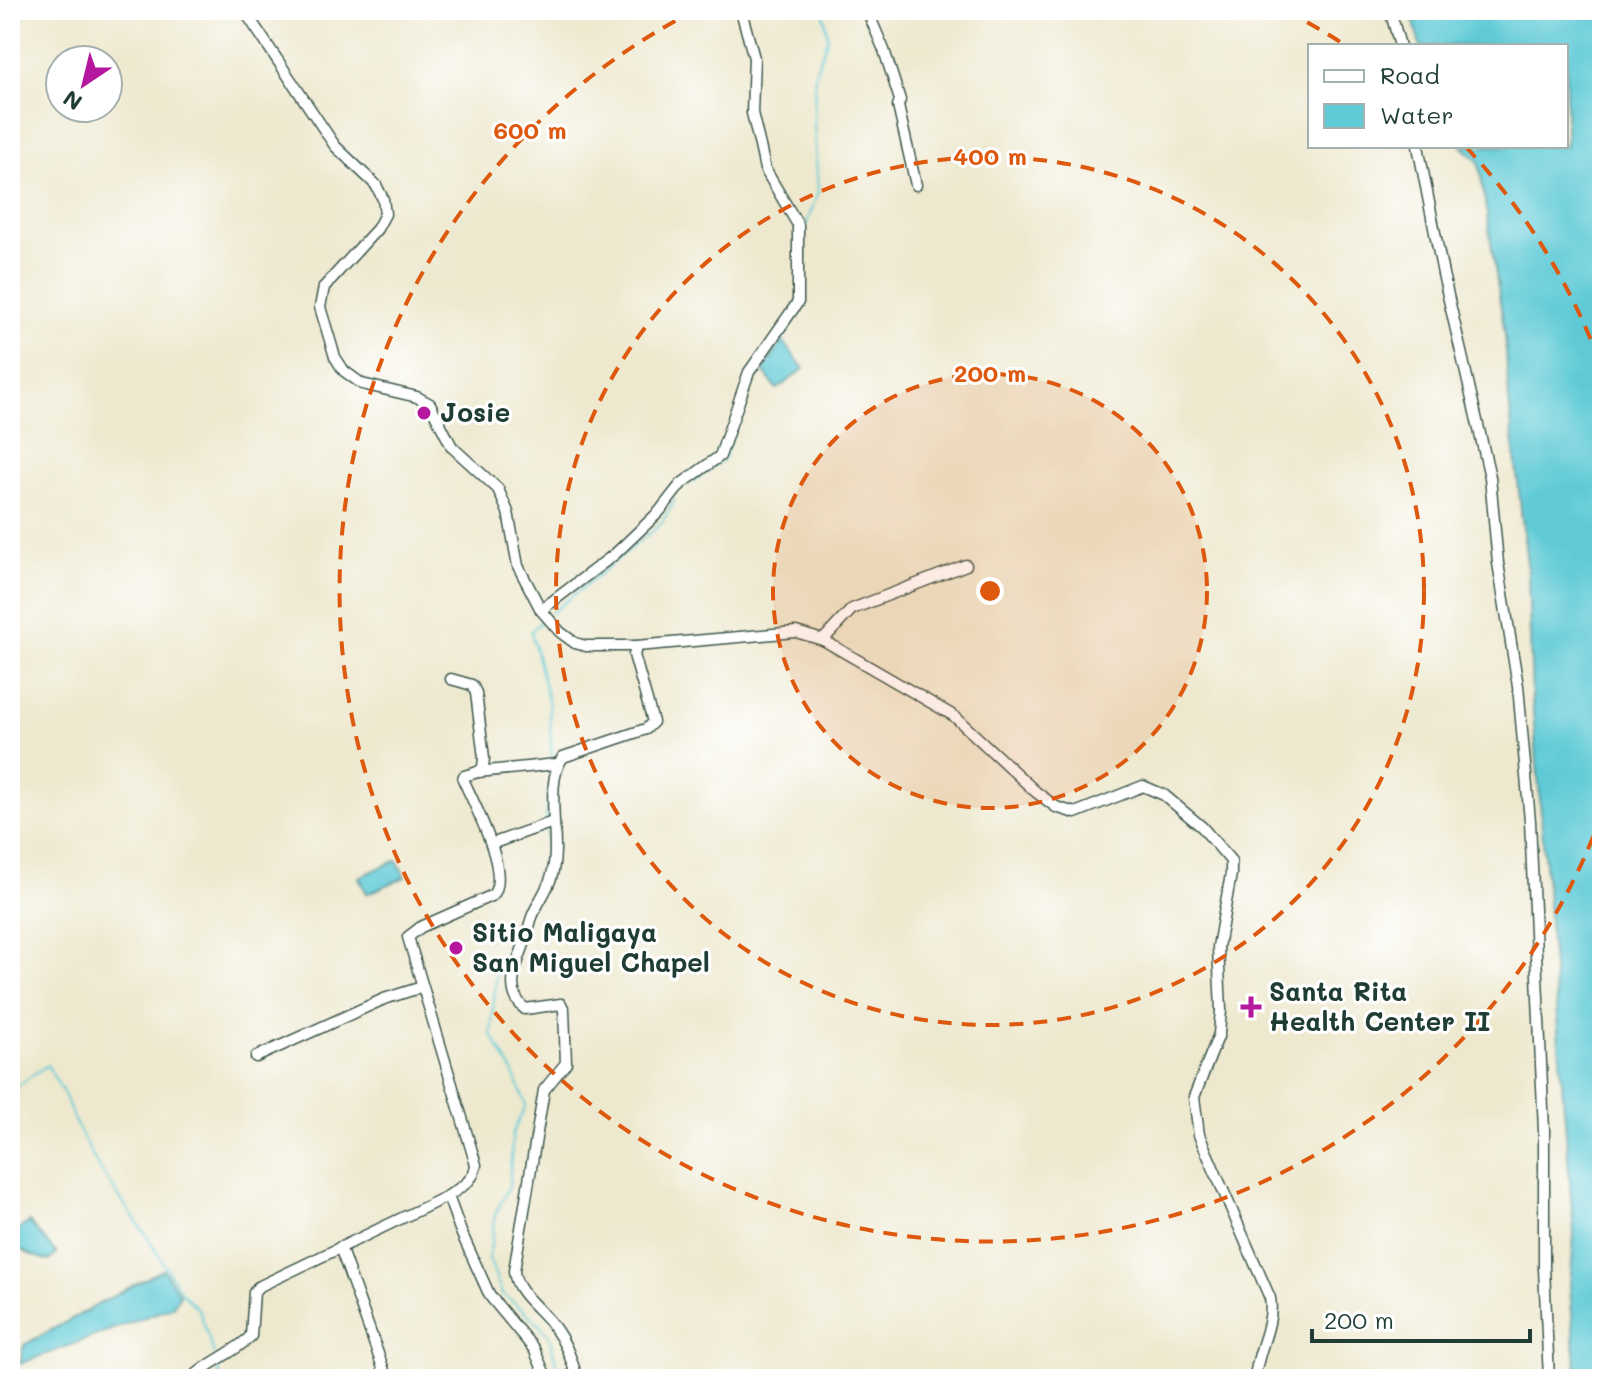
<svg xmlns="http://www.w3.org/2000/svg" width="1612" height="1389" font-family="Mali,sans-serif">
<style>
.water{fill:#5ecad6;stroke:#3e8485;stroke-width:2}
.lines{fill:none;stroke-linecap:round;stroke-linejoin:round}
.stream{stroke:#5ecad6;stroke-width:2}
.minor-casing{stroke:#3e574b;stroke-width:13}
.minor{stroke:#fff;stroke-width:10}
.ring{fill:none;stroke:#de580e;stroke-width:4;stroke-dasharray:14 10}
.poi-dot{fill:#b5179e;stroke:#fff;stroke-width:3}
.labels{text-anchor:middle;stroke-width:6;stroke-linejoin:round;paint-order:stroke}
.poi-label{font-size:26px;font-weight:bold;fill:#1f3d34;stroke:#fff;text-anchor:start}
.centre{fill:#de580e;stroke:#fff;stroke-width:4}
.ring-label{font-size:24px;text-anchor:middle;font-weight:bold;fill:#de580e;stroke:#fff;stroke-width:6;stroke-linejoin:round;paint-order:stroke}
</style>
<rect width="100%" height="100%" fill="#fff"/>
<filter id="ink" filterUnits="userSpaceOnUse"><feTurbulence type="fractalNoise" baseFrequency=".0125" numOctaves="2"/><feDisplacementMap in="SourceGraphic" scale="16" xChannelSelector="R" yChannelSelector="G"/><feConvolveMatrix kernelMatrix="1 2 1 2 8 2 1 2 1" color-interpolation-filters="sRGB"/></filter>
<filter id="wash" filterUnits="userSpaceOnUse"><feTurbulence type="fractalNoise" baseFrequency=".006" numOctaves="4" result="noise"/><feDisplacementMap in="SourceGraphic" scale="32" xChannelSelector="R" yChannelSelector="G"/><feGaussianBlur stdDeviation="1.8" result="paint"/><feColorMatrix in="noise" values="0 0 0 0 0 0 0 0 0 0 0 0 0 0 0 0 0 1.4 0 .05"/><feComposite in="paint" operator="in"/></filter>
<g filter="url(#wash)">
<rect width="100%" height="100%" fill="#ede8ce"/>
<g class="water">
<path d="M 1411,10 L 1602,10 L 1602,1379 L 1577,1379 L 1570,1287 L 1574,1235 L 1532,699 L 1528,573 L 1509,401 L 1505,335 L 1479,162 L 1462,146 L 1566,146 L 1566,46 L 1420,46 Z"/>
<path d="M 783,341 L 804,369 L 777,389 L 763,371 Z"/>
<path d="M 397,860 L 405,877 L 367,894 L 359,877 Z"/>
<path d="M 29,1222 L 57,1254 L 49,1261 L 29,1254 L 10,1243 L 10,1236 Z"/>
<path d="M 163,1269 L 180,1295 L 172,1307 L 20,1364 L 24,1345 Z"/>
</g>
<g class="lines">
<g class="stream">
<path d="M 690,484 L 724,459 L 755,376 L 804,307 L 804,231 L 818,192 L 814,124 L 815,73 L 828,37 L 823,10"/>
<path d="M 551,613 L 661,524 L 675,500"/>
<path d="M 543,620 L 531,631 L 549,704 L 552,762"/>
<path d="M 546,821 L 549,788"/>
<path d="M 546,828 L 546,849 L 541,885 L 496,977 L 491,1034 L 514,1074 L 526,1105 L 513,1132 L 509,1186 L 495,1215 L 489,1258 L 502,1294 L 526,1312 L 549,1335 L 560,1379"/>
<path d="M 10,1091 L 47,1065 L 65,1096 L 73,1118 L 97,1165 L 146,1235 L 181,1292 L 199,1310 L 214,1354"/>
<path d="M 216,1365 L 221,1379"/>
</g>
</g>
</g>
<g filter="url(#ink)">
<g class="lines">
<g class="minor-casing">
<g id="minor">
<path d="M 244,10 L 335,146 L 376,185 L 383,199 L 385,214 L 377,229 L 324,287 L 320,307 L 335,357 L 344,371 L 362,384 L 417,397 L 430,404 L 452,447 L 498,489 L 508,512 L 518,566 L 541,610 L 560,632 L 575,643 L 586,646 L 637,646 L 796,632 L 823,640 L 954,716 L 1036,792 L 1056,807 L 1075,813 L 1143,786 L 1164,795 L 1202,827 L 1231,861 L 1231,874 L 1218,947 L 1221,1010 L 1219,1034 L 1194,1097 L 1199,1135 L 1270,1298 C 1275,1325 1256,1352 1255,1379"/>
<path d="M 867,10 L 884,50 L 900,100 L 898,106 L 916,185"/>
<path d="M 1390,10 L 1400,46"/>
<path d="M 1418,146 L 1443,274 L 1490,477 L 1498,563 L 1518,686 L 1530,821 L 1536,954 L 1544,1130 L 1544,1268 L 1549,1379"/>
<path d="M 541,610 L 615,554 L 659,512 L 681,484 L 720,456 L 749,372 L 798,302 L 798,225 L 765,169 L 760,146 L 752,113 L 754,58 L 743,18 L 746,10"/>
<path d="M 823,640 L 852,609 L 966,565"/>
<path d="M 451,679 L 472,685 L 476,693 L 484,758 L 483,768 L 478,772"/>
<path d="M 491,844 L 553,822"/>
<path d="M 256,1057 L 384,999 L 422,987"/>
<path d="M 340,1247 L 387,1379"/>
<path d="M 191,1379 C 209,1361 233,1354 251,1336 L 254,1292 L 258,1287 L 448,1196"/>
<path d="M 547,1379 L 534,1349 L 490,1296 L 461,1232 L 448,1196 C 461,1187 474,1181 476,1165 L 408,937 L 421,927 L 493,895 C 511,873 474,804 463,779 L 464,776 L 478,772 L 557,764"/>
<path d="M 577,1379 C 572,1359 566,1343 554,1327 C 541,1308 516,1294 514,1271 L 544,1090 L 566,1063 L 564,1010 L 561,1004 L 525,1009 C 502,989 518,964 525,941 C 528,933 529,925 532,917 C 537,904 546,892 551,878 C 563,843 542,785 563,757 L 646,729 L 653,722 L 634,655 L 637,646"/>
</g>
</g>
<use href="#minor" class="minor"/>
</g>
</g>
<circle cx="990" cy="591" r="217" fill="#de580e" fill-opacity=".12"/>
<g class="ring">
<circle cx="990" cy="591" r="217"/>
<circle cx="990" cy="591" r="434"/>
<path d="M1602 814A651 651 0 1 1 694 11M1286 11A651 651 0 0 1 1345 45M1466 147A651 651 0 0 1 1602 368"/>
</g>
<g class="poi-dot">
<circle cx="424" cy="413" r="8"/>
<circle cx="456" cy="948" r="8"/>
<path d="M1247 995h8v8h8v8h-8v8h-8v-8h-8v-8h8z"/>
</g>
<g class="labels">
<g class="poi-label">
<text x="440" y="422">Josie</text>
<text x="472" y="942">Sitio Maligaya<tspan x="472" dy="30">San Miguel Chapel</tspan></text>
<text x="1269" y="1001">Santa Rita<tspan x="1269" dy="30">Health Center II</tspan></text>
</g>
</g>
<circle cx="990" cy="591" r="12" class="centre"/>
<g class="ring-label">
<text x="530" y="139">600 m</text>
<text x="990" y="165">400 m</text>
<text x="990" y="382">200 m</text>
</g>
<rect width="1612" height="1389" fill="none" stroke="#fff" stroke-width="40"/>
<rect x="1308" y="44" width="260" height="104" fill="#ffffff" stroke="#a5b1ae" stroke-width="2"/>
<rect x="1324" y="70" width="40" height="12" fill="#ffffff" stroke="#a5b1ae" stroke-width="2"/>
<text x="1380" y="84" font-size="24" fill="#1f3d34">Road</text>
<rect x="1324" y="104" width="40" height="24" fill="#5ecad6" stroke="#a5b1ae" stroke-width="2"/>
<text x="1380" y="124" font-size="24" fill="#1f3d34">Water</text>
<g transform="translate(84 84) rotate(215)"><circle r="38" fill="#ffffff" stroke="#a5b1ae" stroke-width="2"/>
<path d="M0-6L14 30L0 20L-14 30Z" fill="#b5179e"/>
<text y="-12" font-size="22" font-weight="bold" text-anchor="middle" fill="#1f3d34">N</text>
</g>
<path d="M1312 1329v12h218v-12" fill="none" stroke="#1f3d34" stroke-width="4"/>
<text x="1324" y="1329" font-size="24" fill="#1f3d34" stroke="#ffffff" stroke-width="6" paint-order="stroke">200 m</text>
</svg>
